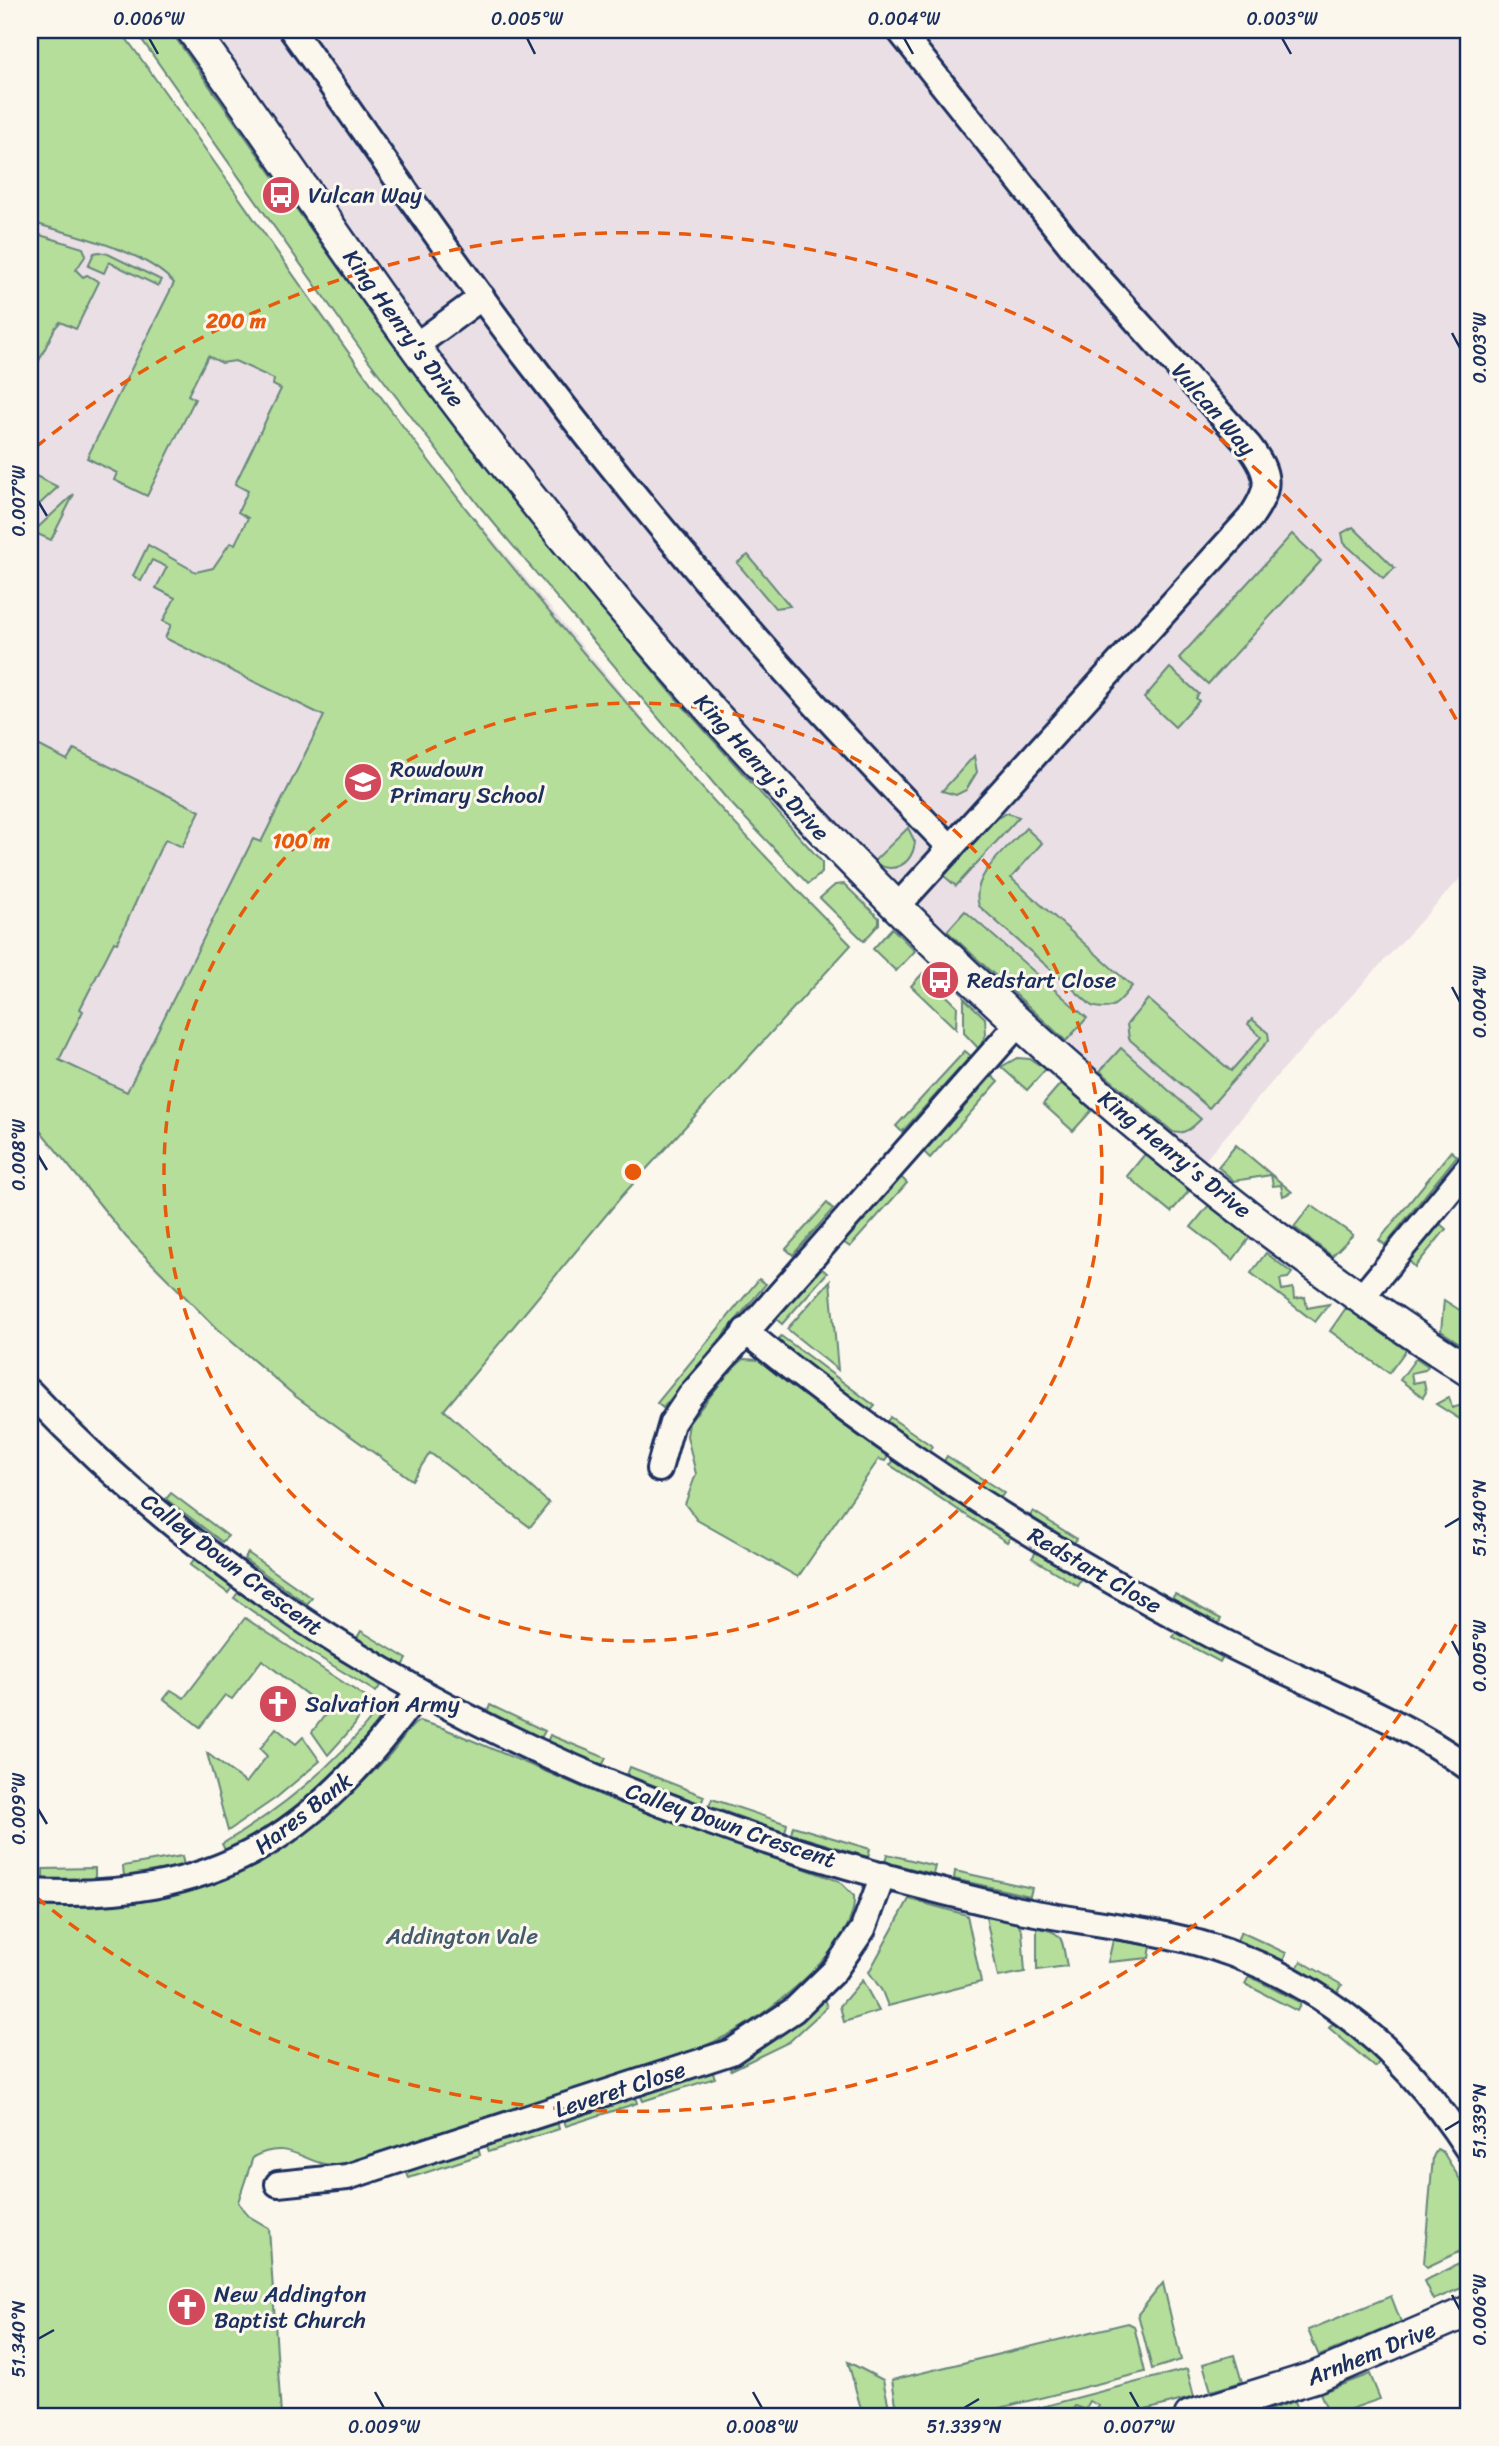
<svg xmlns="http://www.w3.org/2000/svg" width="1499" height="2446" font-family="Sriracha,sans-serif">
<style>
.built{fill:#eadfe5}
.green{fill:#b5de9b;stroke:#68867c;stroke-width:2}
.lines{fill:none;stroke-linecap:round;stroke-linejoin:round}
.minor-casing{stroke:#1b2f5e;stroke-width:30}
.tertiary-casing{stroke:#1b2f5e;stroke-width:35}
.minor{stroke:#fbf7ec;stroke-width:24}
.tertiary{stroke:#fbf7ec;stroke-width:30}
.ticks{fill:none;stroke:#1b2f5e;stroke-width:2.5}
.ring{fill:none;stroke:#e8590c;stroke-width:3.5;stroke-dasharray:12 9}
.labels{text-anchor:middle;stroke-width:6;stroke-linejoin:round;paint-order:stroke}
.poi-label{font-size:23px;fill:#1b2f5e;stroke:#fbf7ec;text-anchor:start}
.street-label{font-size:23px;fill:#1b2f5e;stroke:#fbf7ec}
.park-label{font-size:23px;fill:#425b6d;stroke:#fbf7ec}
.centre{fill:#e8590c;stroke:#fbf7ec;stroke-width:3.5}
.ring-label{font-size:21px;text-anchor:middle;font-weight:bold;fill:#e8590c;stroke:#fbf7ec;stroke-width:6;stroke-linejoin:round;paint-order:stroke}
.neatline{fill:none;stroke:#1b2f5e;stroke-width:2.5}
.ticks-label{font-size:18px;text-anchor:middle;fill:#1b2f5e}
</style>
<rect width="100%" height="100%" fill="#fbf7ec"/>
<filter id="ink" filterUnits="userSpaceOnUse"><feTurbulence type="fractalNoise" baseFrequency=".0143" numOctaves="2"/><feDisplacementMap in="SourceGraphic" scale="14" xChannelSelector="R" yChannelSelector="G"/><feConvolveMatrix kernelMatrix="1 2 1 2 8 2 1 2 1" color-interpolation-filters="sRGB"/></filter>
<g filter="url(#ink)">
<g class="built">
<path d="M 30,30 L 120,30 L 390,409 L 447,484 L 674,756 L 763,854 L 851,945 L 621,1197 L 444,1410 L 549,1503 L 530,1527 L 430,1453 L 412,1480 L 295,1396 L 158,1272 L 107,1216 L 30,1118 Z"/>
<path d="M 192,30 L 1469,30 L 1469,869 L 1278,1075 L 1195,1172 L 1119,1110 L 680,675 Z"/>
</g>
<g class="green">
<path d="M 30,30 L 120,30 C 212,155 297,285 390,409 C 530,598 686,778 851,945 L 621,1197 L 444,1410 L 549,1503 L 530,1527 L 430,1453 L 412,1480 L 295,1396 L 217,1329 L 126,1237 L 30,1118 L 30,741 L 67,760 L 74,749 L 200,811 L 182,847 L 166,839 L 160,849 L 117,943 L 114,942 L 80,1009 L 83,1011 L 59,1060 L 127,1092 L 253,839 L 261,842 L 324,716 L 165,638 L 171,625 L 163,621 L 175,598 L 156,588 L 167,567 L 152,560 L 141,581 L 133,576 L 148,545 L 196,572 L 213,568 L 230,543 L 235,544 L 248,518 L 238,512 L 248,491 L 235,484 L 281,389 L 273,385 L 274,379 L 235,361 L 222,363 L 208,356 L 188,395 L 195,399 L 147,496 L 114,480 L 117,473 L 87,458 L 174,283 C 143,249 73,235 30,222 L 30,126 L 32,121 L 30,119 Z"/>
<path d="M 135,30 L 170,30 L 368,310 L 464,440 L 674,696 L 822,862 L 822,873 L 808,884 L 726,798 L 481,508 L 369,361 Z"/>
<path d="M 30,232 L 83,248 L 86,255 L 76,270 L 83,277 L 87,275 L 99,282 L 76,329 L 60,322 L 55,328 L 30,379 Z"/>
<path d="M 99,252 L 108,254 L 161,280 L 158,286 L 109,262 L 104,273 L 88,266 L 94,253 Z"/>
<path d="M 30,473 L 58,487 L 30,513 Z"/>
<path d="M 74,494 L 51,540 L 33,532 Z"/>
<path d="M 1353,527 L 1395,568 L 1383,578 L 1344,543 L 1342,533 Z"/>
<path d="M 1292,534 L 1321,561 L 1208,684 L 1179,658 Z"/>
<path d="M 748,555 L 790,606 L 775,608 L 737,563 Z"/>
<path d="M 1170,668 L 1199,694 L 1196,698 L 1199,701 L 1175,727 L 1144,698 Z"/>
<path d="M 974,756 L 977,772 L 966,790 L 956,795 L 942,791 Z"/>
<path d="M 1007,813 L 1019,817 L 956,886 L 944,876 L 997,818 Z"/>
<path d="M 908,828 L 915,842 C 912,865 893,875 873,862 Z"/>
<path d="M 1026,828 L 1042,843 L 1011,878 L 1132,986 C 1119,1002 1113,1013 1092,1006 L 979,906 C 969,876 1007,849 1026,828 Z"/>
<path d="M 844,884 L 879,918 L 879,924 L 864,941 L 820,898 L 835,885 Z"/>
<path d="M 965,911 L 1087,1018 L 1066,1041 L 947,931 Z"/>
<path d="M 892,928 L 915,951 L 896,971 L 873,949 Z"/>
<path d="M 923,973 L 957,1006 L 956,1029 L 911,986 Z"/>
<path d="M 964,998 L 985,1018 L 986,1034 L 979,1049 L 964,1033 Z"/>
<path d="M 1148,999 L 1231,1071 L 1261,1037 L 1248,1024 L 1252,1019 L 1268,1033 L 1269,1040 L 1209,1108 L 1129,1039 L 1127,1024 Z"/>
<path d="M 1121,1048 L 1201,1119 C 1193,1127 1185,1135 1173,1132 L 1100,1071 Z"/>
<path d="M 965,1051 L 971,1056 L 902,1132 L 896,1126 Z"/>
<path d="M 1017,1058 L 1030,1059 L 1046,1069 L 1027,1090 L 1001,1067 Z"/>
<path d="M 992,1076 L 998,1082 L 930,1158 L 924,1152 Z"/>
<path d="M 1061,1083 L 1092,1110 L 1073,1131 L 1043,1104 Z"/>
<path d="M 1236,1145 L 1292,1192 L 1283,1196 L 1281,1185 L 1273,1186 L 1271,1175 L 1234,1181 L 1218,1167 Z"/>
<path d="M 1451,1151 L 1457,1156 L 1385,1245 L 1379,1240 Z"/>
<path d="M 1145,1154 L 1189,1191 L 1171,1212 L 1127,1176 Z"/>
<path d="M 901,1177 L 907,1183 L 850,1247 L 843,1242 Z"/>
<path d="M 827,1203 L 833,1209 L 793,1255 L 786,1249 Z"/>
<path d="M 1209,1205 L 1250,1237 L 1233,1260 L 1191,1227 Z"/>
<path d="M 1311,1205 L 1353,1235 L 1332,1256 L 1294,1227 Z"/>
<path d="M 1439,1223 L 1446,1229 L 1415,1267 L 1409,1261 Z"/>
<path d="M 1266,1253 L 1292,1273 L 1288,1278 L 1280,1279 L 1282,1290 L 1293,1288 L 1294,1299 L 1305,1297 L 1307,1308 L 1329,1304 L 1315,1322 L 1251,1273 Z"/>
<path d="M 820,1267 L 827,1273 L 782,1324 L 775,1318 Z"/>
<path d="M 759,1279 L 766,1284 L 663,1408 L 657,1403 Z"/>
<path d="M 830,1281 L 838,1370 L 787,1329 Z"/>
<path d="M 1444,1300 L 1469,1316 L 1469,1349 L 1441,1331 Z"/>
<path d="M 1346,1308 L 1406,1350 L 1389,1373 L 1330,1331 Z"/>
<path d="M 781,1336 L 875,1406 L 869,1413 L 776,1342 Z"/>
<path d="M 1416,1358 L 1428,1366 L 1425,1370 L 1411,1373 L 1413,1383 L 1424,1381 L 1426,1392 L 1423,1397 L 1400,1380 Z"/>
<path d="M 744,1359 L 760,1360 L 889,1455 L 885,1461 L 879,1459 L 798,1577 L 697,1520 L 685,1504 L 696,1474 L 687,1436 L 689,1423 L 731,1370 Z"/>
<path d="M 1449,1397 L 1452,1408 L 1469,1403 L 1469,1425 L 1436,1404 Z"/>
<path d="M 890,1417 L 932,1446 L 928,1453 L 886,1424 Z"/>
<path d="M 947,1456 L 1004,1493 L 999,1500 L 943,1463 Z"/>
<path d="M 895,1459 L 1011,1536 L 1007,1542 L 890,1465 Z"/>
<path d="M 171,1493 L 228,1536 L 222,1542 L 166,1499 Z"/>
<path d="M 1033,1511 L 1077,1539 L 1073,1545 L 1029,1518 Z"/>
<path d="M 1036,1552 L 1082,1579 L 1078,1586 L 1032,1558 Z"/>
<path d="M 248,1553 L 312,1598 L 307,1604 L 244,1559 Z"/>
<path d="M 195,1558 L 233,1586 L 228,1593 L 190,1565 Z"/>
<path d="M 239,1591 L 380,1686 L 376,1692 L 304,1648 L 234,1598 Z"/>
<path d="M 1175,1594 L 1221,1619 L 1218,1625 L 1171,1600 Z"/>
<path d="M 245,1618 L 370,1700 L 354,1726 L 328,1755 L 312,1732 L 328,1711 L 262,1660 L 232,1699 L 225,1695 L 200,1727 L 164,1699 L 171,1690 L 184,1698 Z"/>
<path d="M 361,1631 L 407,1659 L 403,1666 L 357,1638 Z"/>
<path d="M 1177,1631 L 1223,1656 L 1220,1662 L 1173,1637 Z"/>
<path d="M 490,1705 L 545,1731 L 541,1738 L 487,1713 Z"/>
<path d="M 380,1707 L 387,1712 C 344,1770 290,1817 226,1852 L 222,1844 C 283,1808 337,1764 380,1707 Z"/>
<path d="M 419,1721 L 443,1728 L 617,1802 L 839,1881 L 854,1896 C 858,1946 766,2016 726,2036 C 684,2058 635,2069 591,2084 C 508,2111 425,2138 343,2165 C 305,2169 293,2136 253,2157 L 238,2202 L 247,2215 L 269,2228 L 281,2416 L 30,2416 L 30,1903 C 163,1896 232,1901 337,1806 C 356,1789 374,1772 391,1753 C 400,1743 407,1728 419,1721 Z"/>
<path d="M 276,1728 L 296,1744 L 303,1737 L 320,1761 L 276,1798 L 228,1831 L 207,1753 L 246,1783 L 267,1756 L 260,1749 Z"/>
<path d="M 550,1735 L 606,1758 L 602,1766 L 547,1742 Z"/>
<path d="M 630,1767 L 704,1796 L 701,1804 L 627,1775 Z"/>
<path d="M 712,1799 L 787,1824 L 785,1833 L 709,1806 Z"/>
<path d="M 793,1826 L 870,1849 L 868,1857 L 791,1834 Z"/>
<path d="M 887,1854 L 935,1866 L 933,1874 L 885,1862 Z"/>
<path d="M 182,1856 L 184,1866 L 124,1876 L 123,1866 Z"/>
<path d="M 95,1868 L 95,1878 L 43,1879 L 43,1869 Z"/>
<path d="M 955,1871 L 1032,1888 L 1030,1896 L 954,1879 Z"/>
<path d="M 909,1899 L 967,1915 L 981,1982 L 888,2006 L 882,1991 L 869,1972 Z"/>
<path d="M 986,1917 L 1018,1923 L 1022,1931 L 1025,1972 L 998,1977 Z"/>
<path d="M 1037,1928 C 1066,1932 1061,1940 1067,1966 L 1037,1970 Z"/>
<path d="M 1241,1932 L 1286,1953 L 1283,1961 L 1237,1940 Z"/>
<path d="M 1113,1940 L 1151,1946 L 1149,1958 L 1108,1962 Z"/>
<path d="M 1301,1961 L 1342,1985 L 1337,1993 L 1297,1968 Z"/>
<path d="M 1249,1976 L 1301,2003 L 1297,2011 L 1245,1984 Z"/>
<path d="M 862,1980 L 879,2011 L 844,2022 L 840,2006 Z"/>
<path d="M 824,1999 L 827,2007 L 789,2042 L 731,2070 L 729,2064 L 772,2041 Z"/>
<path d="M 1334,2022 L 1380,2061 L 1375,2067 L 1329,2028 Z"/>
<path d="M 712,2071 L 715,2078 L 643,2101 L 640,2094 Z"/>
<path d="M 635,2096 L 637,2103 L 566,2126 L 563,2118 Z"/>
<path d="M 557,2121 L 559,2129 L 488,2152 L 485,2144 Z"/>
<path d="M 478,2147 L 480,2155 L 409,2178 L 406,2171 Z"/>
<path d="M 1437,2149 L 1443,2152 L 1469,2194 L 1469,2247 L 1427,2267 L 1424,2263 L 1433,2157 Z"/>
<path d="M 1469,2259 L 1469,2292 L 1464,2287 L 1433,2300 L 1424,2281 Z"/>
<path d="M 1163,2283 L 1181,2360 L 1152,2369 L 1138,2314 Z"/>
<path d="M 1391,2296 L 1401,2322 L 1319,2356 L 1308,2330 Z"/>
<path d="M 1128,2323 L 1134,2326 L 1145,2372 L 968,2416 L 898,2416 L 892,2380 Z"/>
<path d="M 1234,2355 L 1242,2382 L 1211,2391 L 1203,2364 Z"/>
<path d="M 848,2362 L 883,2380 L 891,2416 L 863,2416 Z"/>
<path d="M 1187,2369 L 1194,2397 L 1124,2416 L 1092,2416 L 1099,2406 L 1090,2401 L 1085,2410 L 1075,2406 L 1070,2415 L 1059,2409 L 1055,2416 L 1007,2416 Z"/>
<path d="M 1370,2374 L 1380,2399 L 1330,2416 L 1320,2393 Z"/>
<path d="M 1295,2401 L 1300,2416 L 1252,2416 Z"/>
</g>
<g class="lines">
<g class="minor-casing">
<g id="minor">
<path d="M 292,30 C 372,141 448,256 532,365 C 661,534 801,696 951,848"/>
<path d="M 415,346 L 482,297"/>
<path d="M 896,908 L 1250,518 C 1271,488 1271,475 1249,446 L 1083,261 L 899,30"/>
<path d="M 1361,1298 L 1469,1167"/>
<path d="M 745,1331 C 891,1451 1053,1553 1220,1640 C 1301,1682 1396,1715 1469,1768"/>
<path d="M 30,1392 C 215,1587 450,1728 702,1819 C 803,1856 910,1885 1015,1909 C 1081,1923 1148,1927 1212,1947 C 1324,1982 1407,2054 1469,2151"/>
<path d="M 659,1469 L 672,1423 L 690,1396 L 1019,1023"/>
<path d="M 30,1892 C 216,1902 311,1839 418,1693"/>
<path d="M 278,2184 L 347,2177 L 731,2052 L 794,2010 L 834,1971 L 863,1929 L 883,1875"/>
</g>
</g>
<g class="tertiary-casing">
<g id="tertiary">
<path d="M 192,30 C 286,159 372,293 469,419 C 752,784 1079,1121 1469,1371"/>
<path d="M 1190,2416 L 1315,2377 L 1469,2311"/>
</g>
</g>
<use href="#minor" class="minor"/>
<use href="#tertiary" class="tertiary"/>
</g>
</g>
<path class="ticks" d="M 149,38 L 158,54M 527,38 L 535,54M 904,38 L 913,54M 1282,38 L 1291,54M 1452,333 L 1460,348M 38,501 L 47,516M 1452,987 L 1460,1002M 38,1155 L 47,1170M 1445,1527 L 1460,1518M 1452,1641 L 1460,1656M 38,1809 L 47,1824M 1445,2130 L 1460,2121M 1452,2295 L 1460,2310M 38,2339 L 54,2330M 375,2392 L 384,2408M 753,2392 L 762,2408M 1130,2392 L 1139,2408M 964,2408 L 979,2399"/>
<g class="ring">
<circle cx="633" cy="1172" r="469"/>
<path d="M1466 1606A939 939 0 0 1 36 1897M36 447A939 939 0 0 1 1466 738"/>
</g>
<defs>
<g id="bus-disc" transform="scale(2.0125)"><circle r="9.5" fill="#d1495b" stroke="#fbf7ec"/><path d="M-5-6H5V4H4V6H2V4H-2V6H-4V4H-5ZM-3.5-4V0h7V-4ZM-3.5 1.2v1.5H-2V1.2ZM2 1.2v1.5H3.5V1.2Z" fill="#fff"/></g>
<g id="school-disc" transform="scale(2.0125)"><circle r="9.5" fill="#d1495b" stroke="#fbf7ec"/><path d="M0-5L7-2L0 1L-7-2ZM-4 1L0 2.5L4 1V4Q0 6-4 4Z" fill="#fff"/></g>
<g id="church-disc" transform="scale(2.0125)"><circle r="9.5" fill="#d1495b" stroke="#fbf7ec"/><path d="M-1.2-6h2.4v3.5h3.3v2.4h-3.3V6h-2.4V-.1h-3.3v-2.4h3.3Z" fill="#fff"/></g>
</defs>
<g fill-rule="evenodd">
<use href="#bus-disc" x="281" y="195"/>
<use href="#school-disc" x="363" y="782"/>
<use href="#bus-disc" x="940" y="980"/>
<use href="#church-disc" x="278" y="1704"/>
<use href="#church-disc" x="187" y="2307"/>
</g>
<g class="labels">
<g class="poi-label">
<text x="308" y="203">Vulcan Way</text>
<text x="390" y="777">Rowdown<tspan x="390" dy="26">Primary School</tspan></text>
<text x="967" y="988">Redstart Close</text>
<text x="305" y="1712">Salvation Army</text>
<text x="214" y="2302">New Addington<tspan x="214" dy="26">Baptist Church</tspan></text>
</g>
<g class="street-label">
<text transform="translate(404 328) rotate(54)" y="8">King Henry's Drive</text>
<text transform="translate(1214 409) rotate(49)" y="8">Vulcan Way</text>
<text transform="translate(762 767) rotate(48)" y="8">King Henry's Drive</text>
<text transform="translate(1175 1154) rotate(39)" y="8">King Henry's Drive</text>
<text transform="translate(232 1564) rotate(37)" y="8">Calley Down Crescent</text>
<text transform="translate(1095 1570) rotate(30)" y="8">Redstart Close</text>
<text transform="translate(303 1813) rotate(-38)" y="8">Hares Bank</text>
<text transform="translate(731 1825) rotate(19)" y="8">Calley Down Crescent</text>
<text transform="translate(620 2089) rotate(-18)" y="8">Leveret Close</text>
<text transform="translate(1371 2353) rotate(-22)" y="8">Arnhem Drive</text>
</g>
<g class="park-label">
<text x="462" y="1944">Addington Vale</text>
</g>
</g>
<circle cx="633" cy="1172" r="10" class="centre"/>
<g class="ring-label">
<text x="236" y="328">200 m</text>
<text x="301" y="848">100 m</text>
</g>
<rect width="1499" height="2446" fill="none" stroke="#fbf7ec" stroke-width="77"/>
<rect x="38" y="38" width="1422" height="2370" class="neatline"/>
<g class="ticks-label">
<text x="149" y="25">0.006°W</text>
<text x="527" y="25">0.005°W</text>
<text x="904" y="25">0.004°W</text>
<text x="1282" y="25">0.003°W</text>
<text transform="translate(1480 348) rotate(-90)" y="6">0.003°W</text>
<text transform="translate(19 501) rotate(-90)" y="6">0.007°W</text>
<text transform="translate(1480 1002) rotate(-90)" y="6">0.004°W</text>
<text transform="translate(19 1155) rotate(-90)" y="6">0.008°W</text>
<text transform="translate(1480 1518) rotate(-90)" y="6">51.340°N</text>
<text transform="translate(1480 1656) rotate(-90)" y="6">0.005°W</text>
<text transform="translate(19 1809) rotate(-90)" y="6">0.009°W</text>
<text transform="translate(1480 2121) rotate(-90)" y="6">51.339°N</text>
<text transform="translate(1480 2310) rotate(-90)" y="6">0.006°W</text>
<text transform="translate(19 2339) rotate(-90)" y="6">51.340°N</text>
<text x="384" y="2433">0.009°W</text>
<text x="762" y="2433">0.008°W</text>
<text x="964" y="2433">51.339°N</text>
<text x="1139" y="2433">0.007°W</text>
</g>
</svg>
